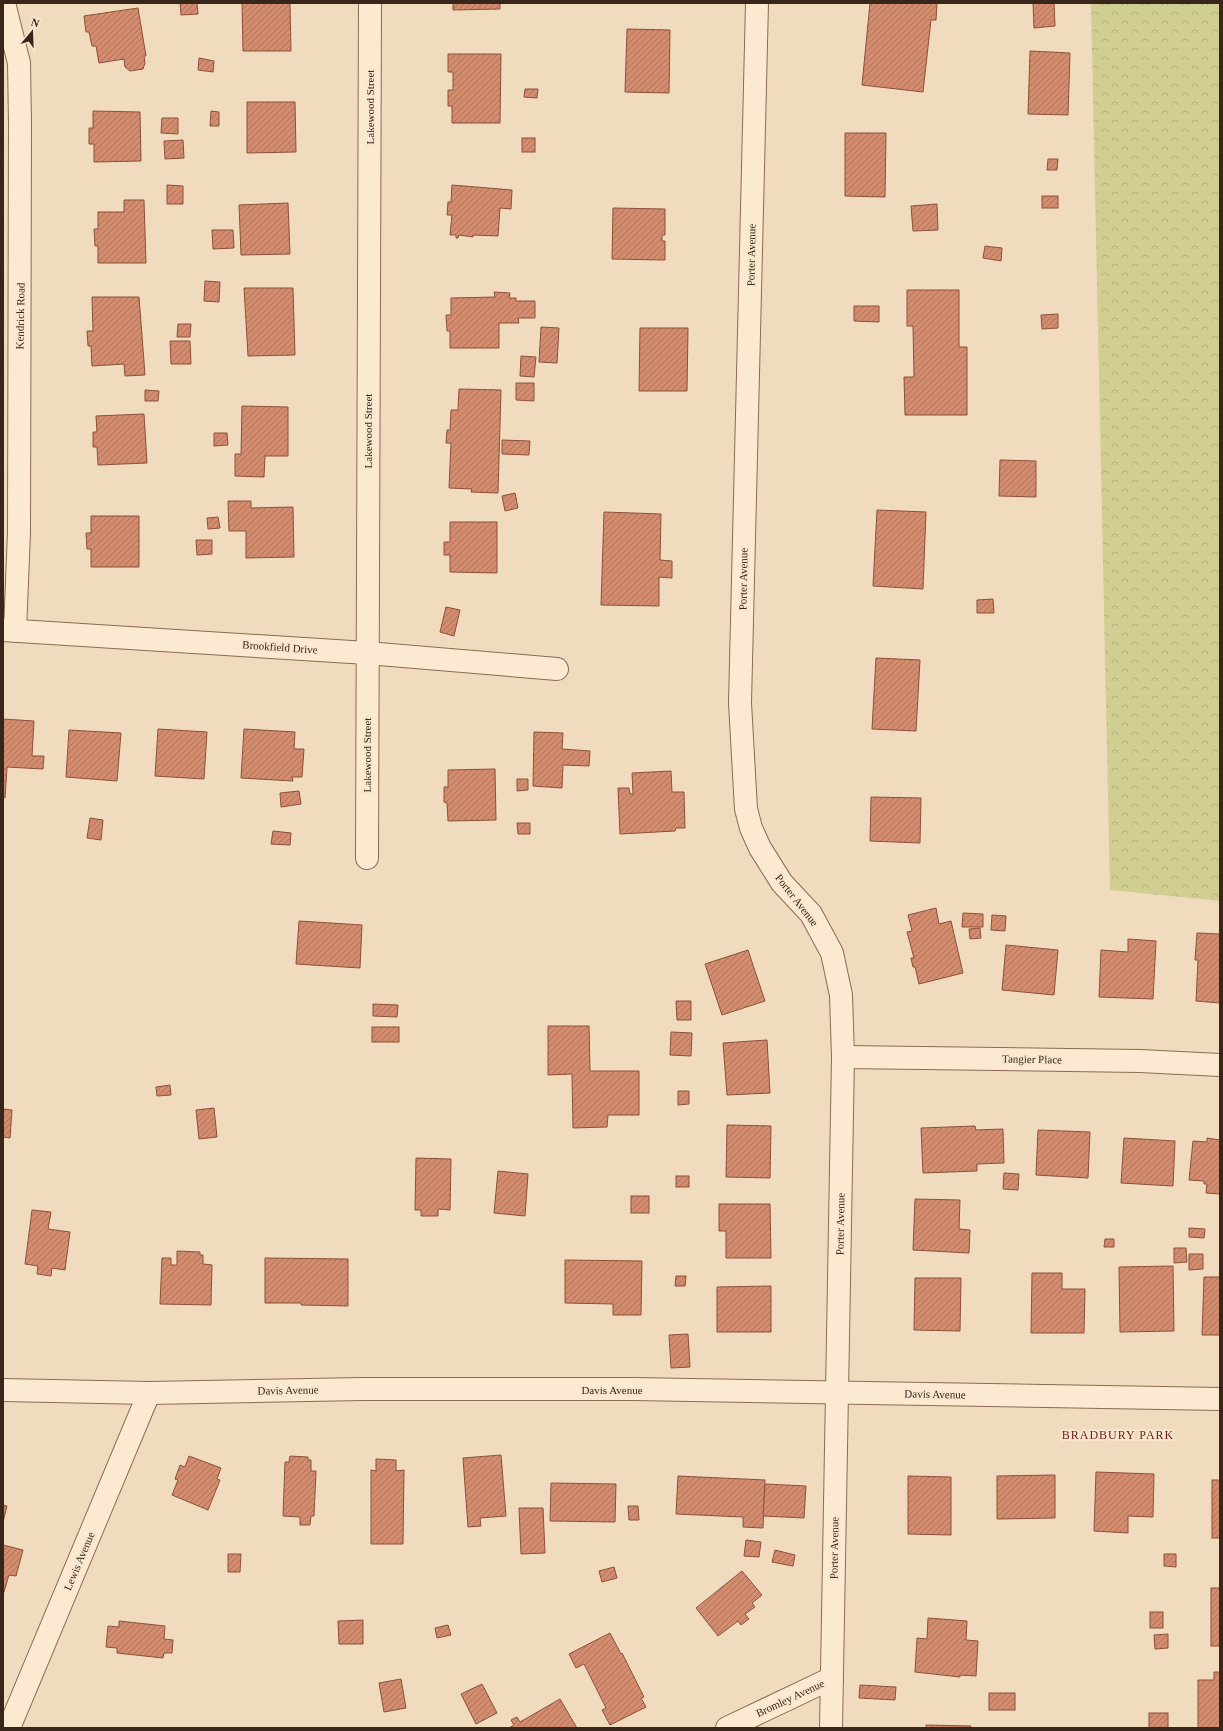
<svg xmlns="http://www.w3.org/2000/svg" width="1223" height="1731" font-family="'Times New Roman',serif">
<style>
.forest{fill:url(#forest-crowns)}
.building{fill:url(#building-hatch);stroke:#8b5039}
.lines{fill:none;stroke-linecap:round;stroke-linejoin:round}
.street-casing{stroke:#8a6b55;stroke-width:24}
.street{stroke:#fbead1;stroke-width:22}
.labels{text-anchor:middle;stroke-width:4;stroke-linejoin:round;paint-order:stroke}
.street-label{font-size:11px;fill:#38261b;stroke:#f8e7ce}
.neighbourhood-label{font-size:12px;letter-spacing:1px;fill:#681e17;stroke:#f8e7ce}
</style>
<defs>
<pattern id="forest-crowns" width="20" height="18" patternUnits="userSpaceOnUse"><rect width="20" height="18" fill="#d0cf91"/><path d="M2 6a3 3 0 1 1 6 0M12 15a3 3 0 1 1 6 0" fill="none" stroke="#b3b27c"/></pattern>
<pattern id="building-hatch" width="6" height="6" patternUnits="userSpaceOnUse"><rect width="6" height="6" fill="#d28d70"/><path d="M-1 1l2-2M0 6l6-6M5 7l2-2" fill="none" stroke="#ab735b"/></pattern>
</defs>
<rect width="100%" height="100%" fill="#f1dbbe"/>
<path class="forest" d="M 1091,3 L 1220,3 L 1220,901 L 1110,890 Z"/>
<g class="building">
<path d="M 180,3 L 197,3 L 198,14 L 181,15 Z"/>
<path d="M 242,3 L 290,3 L 291,51 L 243,51 Z"/>
<path d="M 453,3 L 500,3 L 500,9 L 453,10 Z"/>
<path d="M 870,3 L 937,3 L 936,20 L 931,20 L 923,92 L 862,85 Z"/>
<path d="M 1033,3 L 1054,3 L 1055,26 L 1034,28 Z"/>
<path d="M 138,8 L 146,56 L 144,56 L 145,63 L 143,69 L 130,71 L 125,67 L 124,59 L 99,63 L 96,46 L 92,46 L 89,32 L 86,32 L 84,16 Z"/>
<path d="M 627,29 L 670,30 L 669,93 L 625,92 Z"/>
<path d="M 1030,51 L 1070,53 L 1068,115 L 1028,114 Z"/>
<path d="M 448,54 L 501,54 L 500,123 L 452,123 L 452,106 L 448,106 L 448,90 L 453,90 L 453,72 L 448,72 Z"/>
<path d="M 199,58 L 214,61 L 213,72 L 198,70 Z"/>
<path d="M 525,89 L 538,89 L 537,98 L 524,97 Z"/>
<path d="M 247,102 L 295,102 L 296,152 L 247,153 Z"/>
<path d="M 93,111 L 140,112 L 141,161 L 94,162 L 94,144 L 89,144 L 89,128 L 93,128 Z"/>
<path d="M 211,111 L 219,112 L 219,126 L 210,126 Z"/>
<path d="M 162,118 L 178,118 L 178,134 L 161,133 Z"/>
<path d="M 845,133 L 886,133 L 885,197 L 845,196 Z"/>
<rect x="522" y="138" width="13" height="14"/>
<path d="M 183,140 L 184,158 L 165,159 L 164,141 Z"/>
<path d="M 1048,159 L 1058,159 L 1057,170 L 1047,170 Z"/>
<path d="M 167,185 L 183,186 L 183,204 L 167,204 Z"/>
<path d="M 452,185 L 512,190 L 511,209 L 500,208 L 498,236 L 473,235 L 473,237 L 459,235 L 458,238 L 456,238 L 456,235 L 450,235 L 452,215 L 447,215 L 448,202 L 451,202 Z"/>
<rect x="1042" y="196" width="16" height="12"/>
<path d="M 124,200 L 144,200 L 146,263 L 98,263 L 98,246 L 95,246 L 94,229 L 98,229 L 98,212 L 124,212 Z"/>
<path d="M 288,203 L 290,254 L 241,255 L 239,205 Z"/>
<path d="M 937,204 L 938,230 L 913,231 L 911,206 Z"/>
<path d="M 613,208 L 665,209 L 665,235 L 662,235 L 662,241 L 665,241 L 665,260 L 612,259 Z"/>
<path d="M 212,230 L 233,230 L 234,248 L 213,249 Z"/>
<path d="M 985,246 L 1002,248 L 1001,261 L 983,258 Z"/>
<path d="M 205,281 L 220,282 L 219,302 L 204,301 Z"/>
<path d="M 244,288 L 293,288 L 295,355 L 248,356 Z"/>
<path d="M 907,290 L 959,290 L 959,347 L 967,347 L 967,415 L 905,415 L 904,377 L 914,377 L 913,326 L 907,326 Z"/>
<path d="M 494,292 L 510,293 L 509,298 L 516,298 L 516,301 L 535,301 L 535,318 L 518,318 L 519,323 L 499,323 L 499,348 L 450,348 L 450,331 L 447,331 L 446,315 L 451,315 L 451,298 L 495,297 Z"/>
<path d="M 92,297 L 139,297 L 145,375 L 125,376 L 124,364 L 92,366 L 91,346 L 88,346 L 87,331 L 93,331 Z"/>
<path d="M 854,306 L 879,306 L 879,322 L 854,321 Z"/>
<path d="M 1058,314 L 1058,328 L 1042,329 L 1041,315 Z"/>
<path d="M 178,324 L 191,324 L 190,337 L 177,337 Z"/>
<path d="M 541,327 L 559,328 L 557,363 L 539,362 Z"/>
<path d="M 640,328 L 688,328 L 687,391 L 639,391 Z"/>
<path d="M 170,341 L 190,341 L 191,364 L 171,364 Z"/>
<path d="M 521,356 L 536,357 L 534,377 L 520,376 Z"/>
<path d="M 516,383 L 534,383 L 534,401 L 516,400 Z"/>
<path d="M 459,389 L 501,390 L 498,493 L 471,492 L 472,489 L 449,488 L 451,443 L 446,443 L 447,430 L 450,430 L 451,410 L 458,410 Z"/>
<path d="M 145,390 L 159,391 L 158,401 L 145,401 Z"/>
<path d="M 242,406 L 288,407 L 288,456 L 265,456 L 264,477 L 235,476 L 235,454 L 241,454 Z"/>
<path d="M 144,414 L 147,463 L 98,465 L 97,447 L 93,447 L 93,432 L 97,432 L 96,416 Z"/>
<path d="M 214,433 L 227,433 L 228,445 L 214,446 Z"/>
<path d="M 502,440 L 530,441 L 529,455 L 502,454 Z"/>
<path d="M 1000,460 L 1036,461 L 1036,497 L 999,496 Z"/>
<path d="M 515,493 L 518,508 L 505,511 L 502,496 Z"/>
<path d="M 228,501 L 251,501 L 251,508 L 293,507 L 294,557 L 246,558 L 246,531 L 229,531 Z"/>
<path d="M 877,510 L 926,512 L 923,589 L 873,586 Z"/>
<path d="M 604,512 L 661,514 L 660,560 L 672,561 L 672,578 L 659,577 L 659,606 L 601,605 Z"/>
<path d="M 91,516 L 139,516 L 139,567 L 91,567 L 91,549 L 87,549 L 86,533 L 91,533 Z"/>
<path d="M 218,517 L 220,528 L 208,529 L 207,518 Z"/>
<path d="M 450,522 L 497,522 L 497,573 L 450,572 L 450,555 L 444,555 L 444,542 L 450,542 Z"/>
<path d="M 196,540 L 212,540 L 212,554 L 197,555 Z"/>
<path d="M 993,599 L 994,613 L 977,613 L 977,600 Z"/>
<path d="M 446,607 L 460,610 L 454,636 L 440,632 Z"/>
<path d="M 876,658 L 920,660 L 916,731 L 872,729 Z"/>
<path d="M 3,719 L 34,721 L 32,756 L 44,756 L 43,769 L 7,767 L 5,798 L 3,797 Z"/>
<path d="M 158,729 L 207,732 L 204,779 L 155,776 Z"/>
<path d="M 244,729 L 295,732 L 294,749 L 304,749 L 302,777 L 292,777 L 293,781 L 241,778 Z"/>
<path d="M 69,730 L 121,733 L 117,781 L 66,777 Z"/>
<path d="M 534,732 L 563,733 L 562,749 L 590,751 L 589,766 L 563,765 L 562,788 L 533,786 Z"/>
<path d="M 495,769 L 496,820 L 448,821 L 447,803 L 444,802 L 444,787 L 448,787 L 448,770 Z"/>
<path d="M 671,771 L 672,792 L 684,792 L 685,828 L 676,828 L 675,831 L 620,834 L 618,788 L 629,788 L 630,794 L 633,794 L 632,773 Z"/>
<path d="M 517,779 L 528,779 L 528,790 L 517,791 Z"/>
<path d="M 299,791 L 301,804 L 281,807 L 280,793 Z"/>
<path d="M 871,797 L 921,798 L 920,843 L 870,841 Z"/>
<path d="M 90,818 L 103,820 L 101,840 L 87,838 Z"/>
<path d="M 517,823 L 530,823 L 530,834 L 518,834 Z"/>
<path d="M 273,831 L 291,833 L 290,845 L 271,844 Z"/>
<path d="M 936,908 L 939,924 L 951,921 L 963,973 L 919,984 L 915,967 L 913,967 L 911,958 L 914,958 L 907,932 L 912,931 L 908,915 Z"/>
<path d="M 963,913 L 983,914 L 983,927 L 962,927 Z"/>
<path d="M 992,915 L 1006,916 L 1005,931 L 991,930 Z"/>
<path d="M 299,921 L 362,925 L 360,968 L 296,964 Z"/>
<path d="M 980,928 L 981,938 L 970,939 L 969,929 Z"/>
<path d="M 1197,933 L 1220,934 L 1220,1003 L 1196,1001 L 1198,960 L 1195,960 Z"/>
<path d="M 1128,939 L 1156,941 L 1153,999 L 1099,997 L 1101,950 L 1128,952 Z"/>
<path d="M 1006,945 L 1058,950 L 1054,995 L 1002,990 Z"/>
<path d="M 748,950 L 765,1001 L 722,1015 L 705,964 Z"/>
<path d="M 676,1001 L 691,1001 L 691,1020 L 677,1020 Z"/>
<path d="M 373,1004 L 398,1005 L 397,1017 L 373,1016 Z"/>
<path d="M 548,1026 L 589,1026 L 590,1071 L 639,1071 L 639,1115 L 608,1115 L 607,1127 L 573,1128 L 572,1074 L 548,1075 Z"/>
<rect x="372" y="1027" width="27" height="15"/>
<path d="M 671,1032 L 692,1033 L 691,1056 L 670,1055 Z"/>
<path d="M 767,1040 L 770,1093 L 727,1095 L 723,1043 Z"/>
<path d="M 170,1085 L 171,1095 L 157,1096 L 156,1087 Z"/>
<path d="M 678,1091 L 689,1091 L 689,1104 L 678,1105 Z"/>
<path d="M 214,1108 L 217,1137 L 199,1139 L 196,1110 Z"/>
<path d="M 3,1109 L 12,1110 L 10,1138 L 3,1137 Z"/>
<path d="M 727,1125 L 771,1126 L 770,1178 L 726,1177 Z"/>
<path d="M 975,1126 L 976,1130 L 1003,1129 L 1004,1163 L 977,1164 L 977,1171 L 923,1173 L 921,1128 Z"/>
<path d="M 1038,1130 L 1090,1132 L 1088,1178 L 1036,1175 Z"/>
<path d="M 1124,1138 L 1175,1141 L 1173,1186 L 1121,1183 Z"/>
<path d="M 1207,1138 L 1220,1140 L 1220,1194 L 1206,1193 L 1207,1184 L 1204,1184 L 1204,1181 L 1189,1180 L 1193,1141 L 1207,1142 Z"/>
<path d="M 416,1158 L 451,1159 L 450,1210 L 438,1209 L 438,1216 L 421,1216 L 421,1210 L 415,1210 Z"/>
<path d="M 498,1171 L 528,1174 L 525,1216 L 494,1213 Z"/>
<path d="M 1004,1173 L 1019,1174 L 1018,1190 L 1003,1189 Z"/>
<rect x="676" y="1176" width="13" height="11"/>
<rect x="631" y="1196" width="18" height="17"/>
<path d="M 915,1199 L 960,1200 L 959,1229 L 970,1230 L 969,1253 L 913,1250 Z"/>
<path d="M 719,1204 L 770,1204 L 771,1258 L 726,1258 L 726,1231 L 719,1231 Z"/>
<path d="M 32,1210 L 51,1212 L 48,1229 L 70,1232 L 65,1270 L 52,1268 L 51,1276 L 37,1274 L 38,1266 L 25,1264 Z"/>
<path d="M 1189,1228 L 1205,1229 L 1204,1238 L 1189,1237 Z"/>
<path d="M 1105,1239 L 1114,1239 L 1114,1247 L 1104,1247 Z"/>
<path d="M 1174,1248 L 1186,1248 L 1187,1262 L 1174,1263 Z"/>
<path d="M 177,1251 L 200,1252 L 200,1255 L 203,1255 L 203,1264 L 212,1265 L 211,1305 L 160,1304 L 162,1258 L 171,1258 L 171,1265 L 177,1265 Z"/>
<path d="M 1189,1254 L 1203,1254 L 1203,1269 L 1189,1270 Z"/>
<path d="M 265,1258 L 348,1259 L 348,1306 L 301,1305 L 301,1303 L 265,1303 Z"/>
<path d="M 565,1260 L 642,1261 L 641,1315 L 613,1315 L 613,1304 L 565,1303 Z"/>
<path d="M 1173,1266 L 1174,1331 L 1120,1332 L 1119,1267 Z"/>
<path d="M 1032,1273 L 1062,1273 L 1062,1289 L 1085,1289 L 1084,1333 L 1031,1333 Z"/>
<path d="M 676,1276 L 686,1276 L 685,1286 L 675,1286 Z"/>
<path d="M 1204,1277 L 1220,1277 L 1220,1335 L 1202,1335 Z"/>
<path d="M 915,1278 L 961,1278 L 960,1331 L 914,1330 Z"/>
<path d="M 771,1286 L 771,1332 L 717,1332 L 717,1287 Z"/>
<path d="M 688,1334 L 690,1367 L 671,1368 L 669,1335 Z"/>
<path d="M 501,1455 L 506,1516 L 480,1518 L 481,1526 L 468,1527 L 463,1458 Z"/>
<path d="M 189,1456 L 221,1468 L 217,1479 L 220,1480 L 208,1510 L 172,1495 L 178,1480 L 175,1479 L 180,1465 L 185,1467 Z"/>
<path d="M 290,1456 L 308,1457 L 308,1460 L 311,1460 L 311,1471 L 316,1471 L 314,1516 L 311,1516 L 310,1525 L 300,1525 L 300,1517 L 283,1516 L 285,1462 L 289,1462 Z"/>
<path d="M 376,1459 L 396,1460 L 396,1471 L 404,1470 L 403,1544 L 371,1544 L 371,1470 L 376,1471 Z"/>
<path d="M 1096,1472 L 1154,1474 L 1153,1517 L 1128,1516 L 1128,1533 L 1094,1531 Z"/>
<path d="M 1055,1475 L 1055,1518 L 997,1519 L 997,1476 Z"/>
<path d="M 678,1476 L 765,1480 L 763,1528 L 743,1527 L 743,1517 L 676,1514 Z"/>
<path d="M 908,1476 L 951,1477 L 951,1535 L 908,1534 Z"/>
<rect x="1212" y="1480" width="8" height="58"/>
<path d="M 551,1483 L 616,1484 L 615,1522 L 550,1521 Z"/>
<path d="M 765,1484 L 806,1486 L 804,1518 L 763,1516 Z"/>
<path d="M 3,1505 L 7,1506 L 3,1522 Z"/>
<path d="M 628,1506 L 638,1506 L 639,1520 L 629,1520 Z"/>
<path d="M 519,1508 L 543,1508 L 545,1553 L 521,1554 Z"/>
<path d="M 746,1540 L 761,1542 L 759,1557 L 744,1556 Z"/>
<path d="M 3,1545 L 23,1550 L 16,1576 L 9,1575 L 3,1595 Z"/>
<path d="M 775,1550 L 795,1555 L 793,1566 L 772,1562 Z"/>
<path d="M 228,1554 L 241,1554 L 240,1572 L 228,1572 Z"/>
<path d="M 1164,1554 L 1176,1554 L 1176,1567 L 1164,1566 Z"/>
<path d="M 614,1567 L 617,1578 L 602,1582 L 599,1571 Z"/>
<path d="M 742,1571 L 762,1595 L 752,1603 L 755,1607 L 745,1614 L 749,1619 L 741,1625 L 738,1621 L 718,1636 L 696,1608 Z"/>
<rect x="1211" y="1588" width="9" height="58"/>
<rect x="1150" y="1612" width="13" height="16"/>
<path d="M 928,1618 L 967,1621 L 966,1640 L 978,1641 L 976,1676 L 960,1675 L 960,1677 L 915,1672 L 917,1638 L 927,1639 Z"/>
<path d="M 363,1620 L 363,1644 L 339,1644 L 338,1621 Z"/>
<path d="M 119,1621 L 165,1626 L 164,1639 L 173,1640 L 172,1653 L 164,1653 L 163,1658 L 117,1653 L 117,1648 L 106,1647 L 108,1626 L 119,1627 Z"/>
<path d="M 448,1625 L 451,1635 L 437,1638 L 435,1628 Z"/>
<path d="M 610,1633 L 621,1654 L 622,1653 L 644,1697 L 641,1698 L 646,1707 L 610,1725 L 602,1710 L 606,1708 L 584,1664 L 576,1668 L 569,1654 Z"/>
<path d="M 1168,1634 L 1168,1648 L 1155,1649 L 1154,1635 Z"/>
<path d="M 1214,1672 L 1220,1672 L 1220,1728 L 1198,1728 L 1198,1680 L 1214,1680 Z"/>
<path d="M 401,1679 L 406,1708 L 384,1712 L 379,1683 Z"/>
<path d="M 482,1684 L 497,1713 L 476,1724 L 461,1694 Z"/>
<path d="M 860,1685 L 896,1687 L 895,1700 L 859,1698 Z"/>
<rect x="989" y="1693" width="26" height="17"/>
<path d="M 560,1699 L 577,1728 L 509,1728 L 514,1725 L 511,1720 L 517,1717 L 520,1722 Z"/>
<rect x="1149" y="1713" width="19" height="15"/>
<path d="M 926,1725 L 971,1726 L 970,1728 L 926,1728 Z"/>
</g>
<g class="lines">
<g class="street-casing">
<g id="street">
<path d="M 4,3 L 19,63 L 20,123 L 19,532 L 15,631"/>
<path d="M 757,3 L 740,703 L 746,809 L 751,828 L 760,848 L 782,883 L 811,914 L 832,953 L 841,995 L 843,1057 L 831,1728"/>
<path d="M 3,630 L 367,653 L 557,669"/>
<path d="M 367,858 L 370,3"/>
<path d="M 843,1057 L 1140,1061 L 1220,1065"/>
<path d="M 3,1390 L 149,1393 L 362,1389 L 633,1389 L 1220,1399"/>
<path d="M 9,1728 L 149,1393"/>
<path d="M 727,1728 L 832,1678"/>
</g>
</g>
<use href="#street" class="street"/>
</g>
<g class="labels">
<g class="street-label">
<text transform="translate(370 107) rotate(-90)" y="4">Lakewood Street</text>
<text transform="translate(751 255) rotate(-89)" y="4">Porter Avenue</text>
<text transform="translate(20 316) rotate(-89)" y="4">Kendrick Road</text>
<text transform="translate(368 431) rotate(-90)" y="4">Lakewood Street</text>
<text transform="translate(743 579) rotate(-89)" y="4">Porter Avenue</text>
<text transform="translate(280 647) rotate(4)" y="4">Brookfield Drive</text>
<text transform="translate(367 755) rotate(-90)" y="4">Lakewood Street</text>
<text transform="translate(797 900) rotate(52)" y="4">Porter Avenue</text>
<text transform="translate(1032 1059) rotate(1)" y="4">Tangier Place</text>
<text transform="translate(840 1224) rotate(-89)" y="4">Porter Avenue</text>
<text transform="translate(288 1390) rotate(-1)" y="4">Davis Avenue</text>
<text x="612" y="1394">Davis Avenue</text>
<text transform="translate(935 1394) rotate(1)" y="4">Davis Avenue</text>
<text transform="translate(834 1548) rotate(-89)" y="4">Porter Avenue</text>
<text transform="translate(79 1561) rotate(-67)" y="4">Lewis Avenue</text>
<text transform="translate(790 1698) rotate(-25)" y="4">Bromley Avenue</text>
</g>
<g class="neighbourhood-label">
<text x="1118" y="1439">BRADBURY PARK</text>
</g>
</g>
<rect width="1223" height="1731" fill="none" stroke="#38261b" stroke-width="8"/>
<g transform="translate(32 32) rotate(19)" stroke="#f8e7ce" stroke-width="3" paint-order="stroke">
<path d="M0-3L7 15L0 10L-7 15Z" fill="#38261b"/>
<text y="-6" font-size="11" font-weight="bold" text-anchor="middle" fill="#38261b">N</text>
</g>
</svg>
